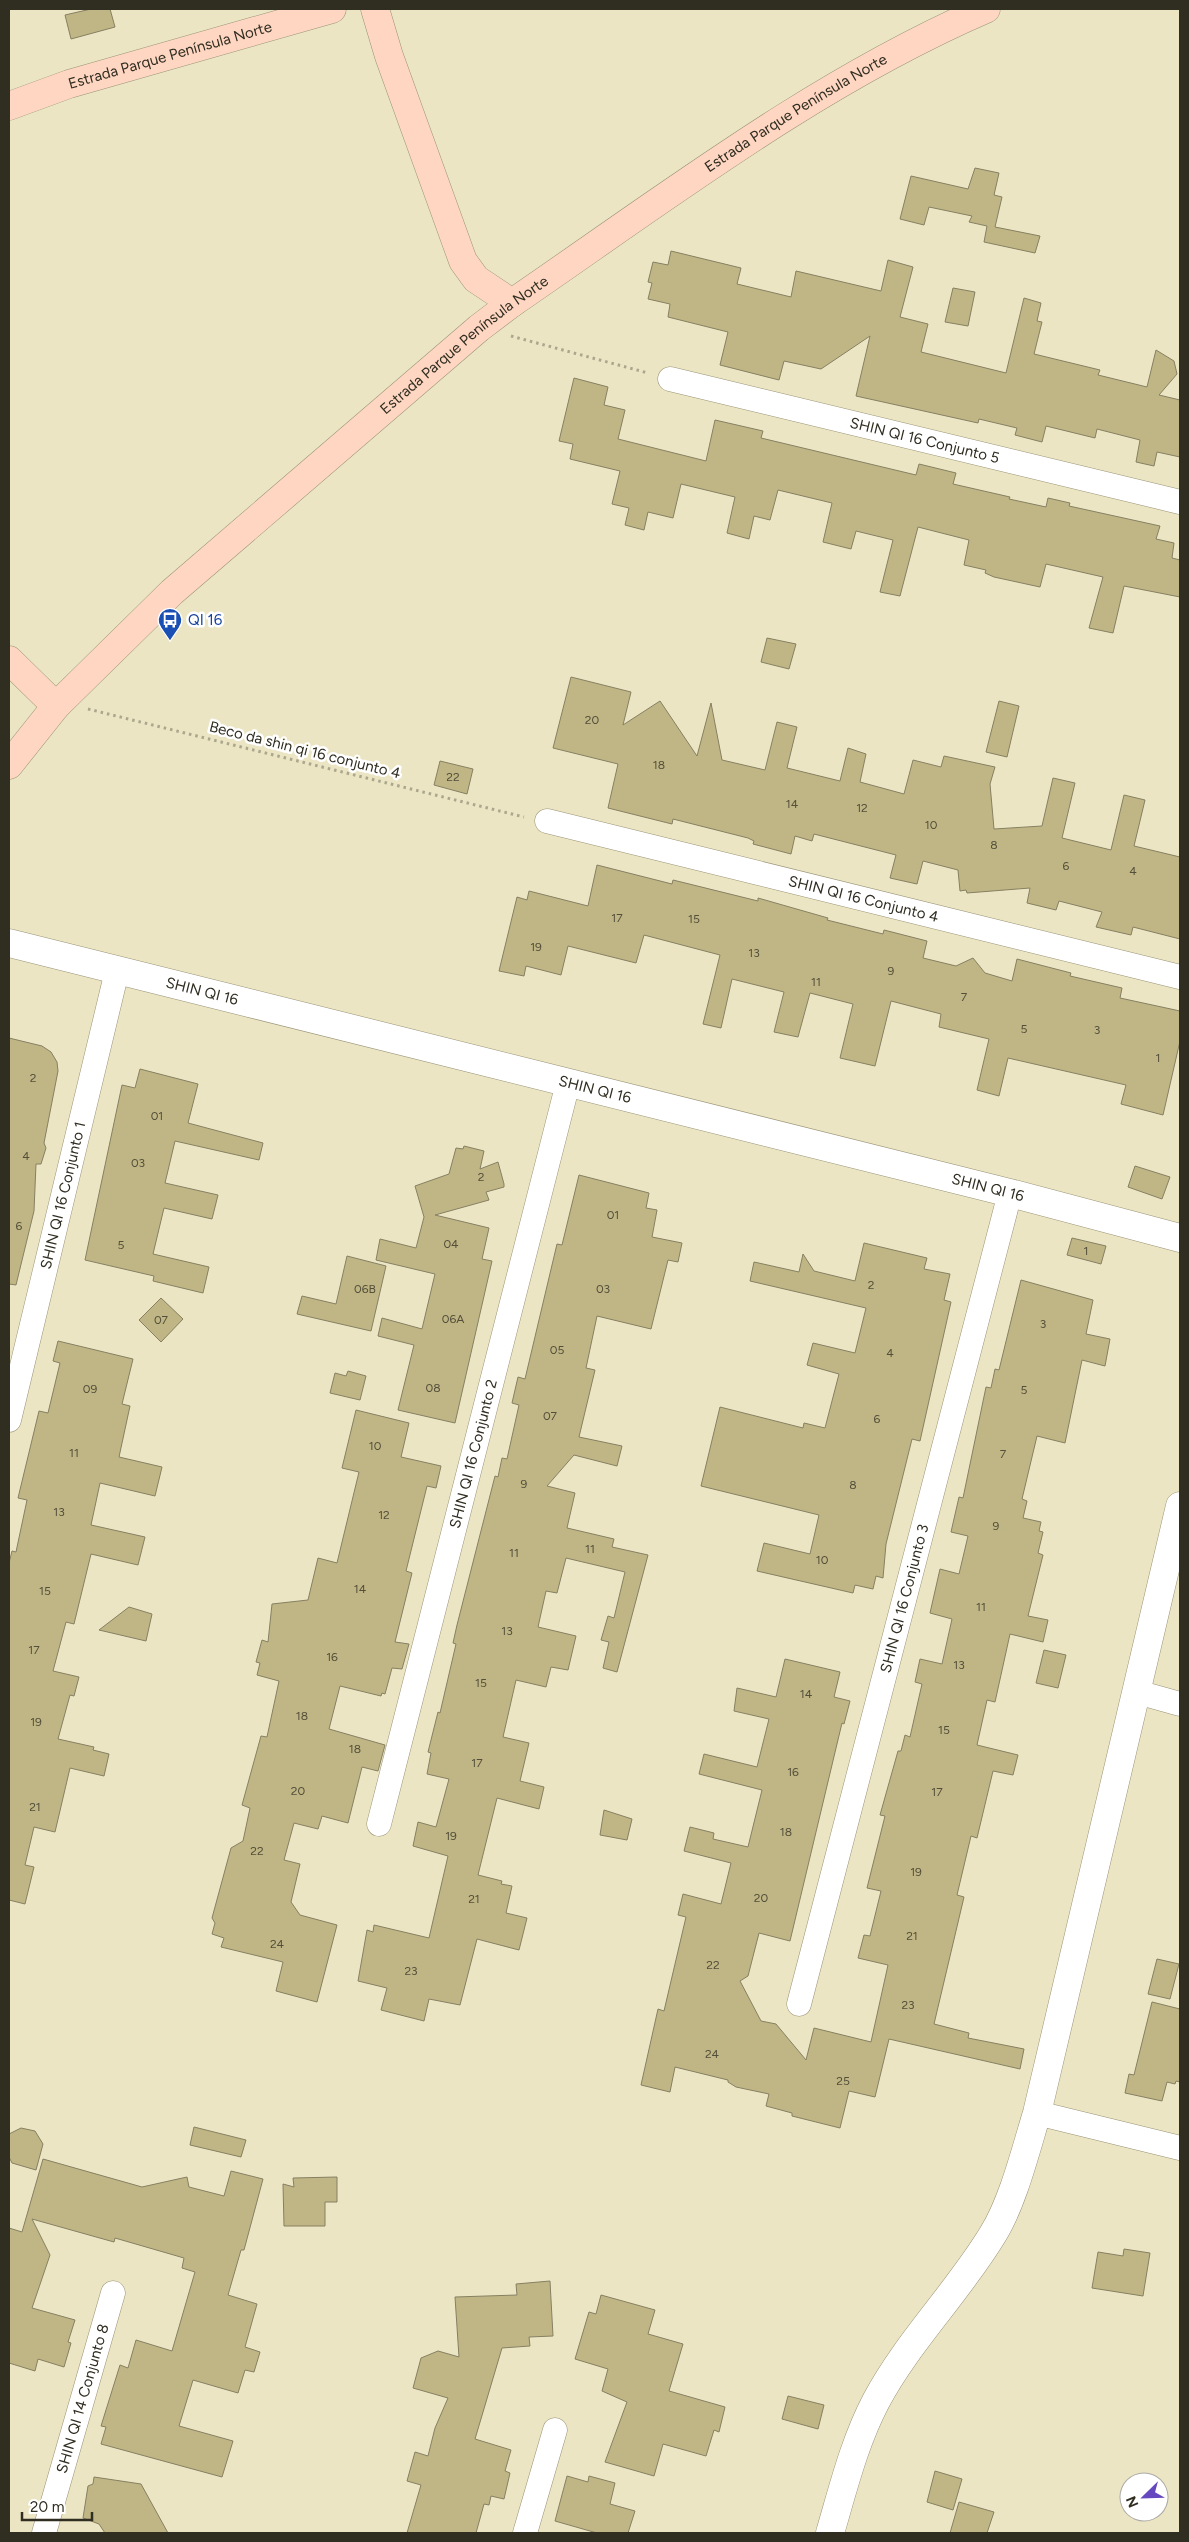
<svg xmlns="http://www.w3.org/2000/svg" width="1189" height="2542" font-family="Figtree,sans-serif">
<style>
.building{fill:#c0b685;stroke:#868062}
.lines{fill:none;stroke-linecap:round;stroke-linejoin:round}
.minor-casing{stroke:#9a9476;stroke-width:25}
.tertiary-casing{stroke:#9a9476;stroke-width:29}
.secondary-casing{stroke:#9a9476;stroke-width:29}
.path{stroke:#aba68c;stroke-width:3;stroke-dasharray:2.5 4;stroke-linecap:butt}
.minor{stroke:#fff;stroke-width:24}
.tertiary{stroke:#fff;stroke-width:28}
.secondary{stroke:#fed6c2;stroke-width:28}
.labels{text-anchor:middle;stroke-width:5;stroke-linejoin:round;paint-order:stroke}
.number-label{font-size:12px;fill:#544f3a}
.street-label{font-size:15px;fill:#302d21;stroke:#fff}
.transit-label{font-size:15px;fill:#164399;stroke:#fff;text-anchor:start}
</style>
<rect width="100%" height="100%" fill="#ebe5c4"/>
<g class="building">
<path d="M 91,9 L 110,9 L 115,27 L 71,39 L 65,15 Z"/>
<path d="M 975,168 L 999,173 L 994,195 L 1002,197 L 995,227 L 1040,236 L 1035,253 L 984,242 L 987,226 L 969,222 L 972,216 L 929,207 L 924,225 L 900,219 L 911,176 L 968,189 Z"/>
<path d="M 671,251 L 741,268 L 737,284 L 791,297 L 796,271 L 881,291 L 888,260 L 913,267 L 900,317 L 928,324 L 921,352 L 1006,373 L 1024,298 L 1041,303 L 1037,321 L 1042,322 L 1034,354 L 1100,370 L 1098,375 L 1147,387 L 1156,350 L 1174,361 L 1177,374 L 1159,395 L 1180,400 L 1180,457 L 1157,452 L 1154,466 L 1136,462 L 1140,440 L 1097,429 L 1095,438 L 1046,426 L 1042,442 L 1015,435 L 1017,428 L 979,419 L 978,423 L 856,396 L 870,336 L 821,369 L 784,361 L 779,380 L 720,365 L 728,332 L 668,317 L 670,304 L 648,299 L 652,283 L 648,282 L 653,262 L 668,265 Z"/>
<path d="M 953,288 L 975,292 L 968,326 L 945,322 Z"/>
<path d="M 574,378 L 608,387 L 604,405 L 625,410 L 618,439 L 706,461 L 715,420 L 763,431 L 761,438 L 916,475 L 919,464 L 956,473 L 953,484 L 1010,497 L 1009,499 L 1046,507 L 1048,498 L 1070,503 L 1069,506 L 1160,526 L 1156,539 L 1174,543 L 1172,558 L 1180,560 L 1180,597 L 1124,586 L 1113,633 L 1089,628 L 1103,577 L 1046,564 L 1040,587 L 994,577 L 985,573 L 986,570 L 964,565 L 969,540 L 918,527 L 900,596 L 880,592 L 893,540 L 856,531 L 851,549 L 823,542 L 832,503 L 778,490 L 770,520 L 754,516 L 749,539 L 727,533 L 735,497 L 681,484 L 673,518 L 648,512 L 644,530 L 625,525 L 629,508 L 612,504 L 620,471 L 570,459 L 573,444 L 559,441 Z"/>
<path d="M 767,638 L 796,644 L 789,669 L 761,662 Z"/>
<path d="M 571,677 L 631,692 L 623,725 L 660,701 L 697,756 L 711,703 L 722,760 L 765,770 L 777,722 L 797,727 L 787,768 L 840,781 L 848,748 L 866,754 L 860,782 L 904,794 L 913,760 L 941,767 L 944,756 L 995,767 L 990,784 L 994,829 L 1042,826 L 1053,778 L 1075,783 L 1062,838 L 1111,850 L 1124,795 L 1145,800 L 1134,846 L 1180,857 L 1180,939 L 1133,927 L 1131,935 L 1096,927 L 1102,912 L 1059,901 L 1056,910 L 1027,903 L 1030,888 L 967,893 L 966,890 L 960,891 L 958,870 L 923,861 L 917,884 L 890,878 L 896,855 L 814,834 L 812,841 L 795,836 L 791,854 L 753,844 L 754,841 L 748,838 L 673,819 L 672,824 L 608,808 L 618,764 L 553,748 Z"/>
<path d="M 999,701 L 1019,706 L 1007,757 L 986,752 Z"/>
<path d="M 440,761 L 473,769 L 467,794 L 434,785 Z"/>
<path d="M 597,865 L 672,884 L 673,880 L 758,901 L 758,898 L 828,918 L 827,920 L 883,934 L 884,930 L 927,941 L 923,958 L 956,966 L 973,958 L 985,973 L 1012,981 L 1017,959 L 1071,973 L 1070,976 L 1122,988 L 1120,998 L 1180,1011 L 1180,1041 L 1163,1115 L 1121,1104 L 1126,1085 L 1008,1058 L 999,1096 L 977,1090 L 989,1039 L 939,1027 L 941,1014 L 891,1001 L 875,1066 L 840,1058 L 853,1004 L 810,993 L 798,1037 L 774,1032 L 784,992 L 732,979 L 721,1028 L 703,1024 L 720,955 L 644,935 L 636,963 L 568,946 L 561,975 L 526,966 L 524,976 L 499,971 L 517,897 L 527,900 L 529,891 L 588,906 Z"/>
<path d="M 9,1038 L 42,1046 L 51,1052 L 57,1062 L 58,1071 L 44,1143 L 46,1148 L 41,1164 L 36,1164 L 34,1211 L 16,1285 L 9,1284 Z"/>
<path d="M 140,1069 L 198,1084 L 188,1123 L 263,1143 L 259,1160 L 175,1141 L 165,1183 L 218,1195 L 212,1219 L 164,1208 L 153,1254 L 209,1267 L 203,1293 L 153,1281 L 154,1276 L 85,1260 L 122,1085 L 135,1088 Z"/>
<path d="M 464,1146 L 484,1151 L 480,1169 L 498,1162 L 504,1184 L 504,1187 L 486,1192 L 489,1200 L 435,1215 L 489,1228 L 482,1259 L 492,1261 L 455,1423 L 398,1410 L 414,1345 L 378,1336 L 382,1318 L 422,1329 L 435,1274 L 376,1260 L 380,1239 L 416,1248 L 424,1217 L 415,1186 L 449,1174 L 456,1148 L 463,1149 Z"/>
<path d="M 1135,1166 L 1170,1177 L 1162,1199 L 1128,1187 Z"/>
<path d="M 579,1175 L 649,1193 L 646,1208 L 657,1210 L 652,1237 L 682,1243 L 678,1262 L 668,1260 L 651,1329 L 597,1316 L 586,1368 L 595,1370 L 579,1437 L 622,1446 L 617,1466 L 574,1455 L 547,1486 L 575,1493 L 567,1528 L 614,1539 L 612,1547 L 648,1555 L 617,1672 L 603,1668 L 609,1642 L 601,1640 L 608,1616 L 614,1618 L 625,1572 L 566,1558 L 557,1593 L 546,1591 L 538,1627 L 576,1636 L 568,1670 L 551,1667 L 546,1687 L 516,1680 L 503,1737 L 529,1743 L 520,1781 L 544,1787 L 539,1809 L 497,1798 L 478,1875 L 502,1881 L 501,1884 L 512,1886 L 506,1913 L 527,1918 L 519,1950 L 477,1939 L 460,2005 L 429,1999 L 424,2021 L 381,2010 L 387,1988 L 358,1981 L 367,1930 L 373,1932 L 374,1925 L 429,1938 L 448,1856 L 413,1846 L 418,1822 L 436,1827 L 449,1779 L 427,1774 L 431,1753 L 428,1752 L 438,1712 L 440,1713 L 456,1644 L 453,1643 L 457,1625 L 495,1476 L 498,1477 L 502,1458 L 507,1459 L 519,1405 L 512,1403 L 518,1377 L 525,1379 L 557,1244 L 562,1245 Z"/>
<path d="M 1072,1238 L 1106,1246 L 1101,1264 L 1067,1255 Z"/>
<path d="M 864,1243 L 927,1258 L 924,1269 L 950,1274 L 944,1300 L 951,1302 L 920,1441 L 912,1439 L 886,1544 L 883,1578 L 876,1576 L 873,1589 L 855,1585 L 853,1593 L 757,1571 L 764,1543 L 810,1554 L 819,1515 L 701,1486 L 720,1407 L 803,1428 L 804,1423 L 825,1428 L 839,1374 L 807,1365 L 813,1343 L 855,1353 L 866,1308 L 750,1281 L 754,1262 L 799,1272 L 803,1254 L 814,1271 L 855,1281 Z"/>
<path d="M 347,1256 L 386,1266 L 371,1331 L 297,1314 L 302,1296 L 336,1304 Z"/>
<path d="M 1021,1280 L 1093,1300 L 1086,1334 L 1110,1339 L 1105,1366 L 1082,1360 L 1065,1443 L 1037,1436 L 1022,1499 L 1027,1501 L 1023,1518 L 1041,1522 L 1039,1531 L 1043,1532 L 1038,1553 L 1043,1555 L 1028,1616 L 1048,1620 L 1043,1642 L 1010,1634 L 995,1702 L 987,1700 L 977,1745 L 1018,1755 L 1013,1775 L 993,1771 L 977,1838 L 971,1836 L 957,1895 L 964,1897 L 934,2024 L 969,2033 L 968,2038 L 1024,2049 L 1020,2069 L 889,2039 L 875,2097 L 849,2091 L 840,2128 L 792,2116 L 792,2113 L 766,2106 L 769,2094 L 736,2087 L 728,2082 L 728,2080 L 675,2067 L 670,2092 L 641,2085 L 658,2009 L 664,2011 L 686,1917 L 678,1915 L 683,1894 L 721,1904 L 731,1863 L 684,1851 L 690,1827 L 714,1833 L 713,1839 L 748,1847 L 762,1790 L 699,1774 L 704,1754 L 757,1767 L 769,1719 L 734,1711 L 737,1688 L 776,1697 L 785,1659 L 840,1672 L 834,1697 L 850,1701 L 844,1724 L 842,1723 L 790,1941 L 759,1933 L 748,1976 L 740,1981 L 761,2021 L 776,2024 L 806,2060 L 814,2028 L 871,2042 L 888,1965 L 858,1958 L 864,1935 L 870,1936 L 881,1891 L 867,1888 L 885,1816 L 880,1815 L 898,1751 L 901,1751 L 905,1735 L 910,1737 L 922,1684 L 915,1682 L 920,1659 L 942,1664 L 952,1619 L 930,1613 L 940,1569 L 959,1574 L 968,1536 L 951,1532 L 959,1497 L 963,1498 L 986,1387 L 991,1388 L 995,1369 L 999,1370 Z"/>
<path d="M 161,1298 L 183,1319 L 161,1342 L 139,1320 Z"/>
<path d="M 58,1341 L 133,1359 L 122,1404 L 130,1406 L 119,1457 L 162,1467 L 155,1496 L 100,1483 L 91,1525 L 145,1537 L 138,1565 L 91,1554 L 74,1624 L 66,1622 L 53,1671 L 79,1677 L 74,1696 L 70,1695 L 58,1739 L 94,1747 L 93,1750 L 109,1754 L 104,1776 L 70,1768 L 55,1832 L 34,1827 L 25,1865 L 34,1867 L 25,1904 L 9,1900 L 9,1563 L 12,1551 L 16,1552 L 27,1500 L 18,1498 L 39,1411 L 48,1413 L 60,1363 L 53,1361 Z"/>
<path d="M 348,1371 L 366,1376 L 360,1400 L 330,1393 L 335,1373 L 346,1376 Z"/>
<path d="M 356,1410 L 409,1423 L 401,1457 L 441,1466 L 436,1488 L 427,1486 L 406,1571 L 412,1573 L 395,1642 L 409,1644 L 402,1669 L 392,1668 L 385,1694 L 382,1693 L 381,1696 L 340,1686 L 329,1729 L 385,1745 L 378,1771 L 362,1767 L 348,1823 L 322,1816 L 318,1829 L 294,1823 L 284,1860 L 300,1864 L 291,1902 L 300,1915 L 337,1925 L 317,2002 L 276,1991 L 283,1962 L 221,1947 L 224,1938 L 212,1934 L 215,1923 L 212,1918 L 231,1848 L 243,1841 L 250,1808 L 242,1805 L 261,1736 L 267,1737 L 279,1681 L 257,1675 L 260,1663 L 256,1662 L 262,1640 L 268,1642 L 272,1604 L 308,1600 L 318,1558 L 337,1563 L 359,1472 L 342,1468 Z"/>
<path d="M 129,1607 L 152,1614 L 146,1641 L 99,1630 Z"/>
<path d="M 1044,1650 L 1066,1655 L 1058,1688 L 1036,1683 Z"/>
<path d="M 604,1810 L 632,1819 L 627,1840 L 600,1835 Z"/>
<path d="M 1157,1959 L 1179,1964 L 1170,1999 L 1148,1994 Z"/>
<path d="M 1152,2002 L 1180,2009 L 1180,2082 L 1176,2081 L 1175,2084 L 1167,2082 L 1162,2101 L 1125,2093 L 1129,2074 L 1134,2075 Z"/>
<path d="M 194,2127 L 246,2140 L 241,2157 L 190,2145 Z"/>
<path d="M 21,2128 L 35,2131 L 43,2144 L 36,2170 L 12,2163 L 9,2157 L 9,2134 Z"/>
<path d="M 43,2159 L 142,2187 L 187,2177 L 189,2187 L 224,2196 L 231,2171 L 263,2179 L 244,2250 L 241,2250 L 228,2295 L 257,2304 L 245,2347 L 260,2352 L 254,2372 L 245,2370 L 238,2393 L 193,2380 L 179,2426 L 233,2441 L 222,2477 L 101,2444 L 106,2427 L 101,2426 L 120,2365 L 128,2368 L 136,2340 L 172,2351 L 195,2272 L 182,2268 L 184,2258 L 115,2238 L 114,2242 L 32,2219 L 50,2255 L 32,2308 L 75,2320 L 68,2342 L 71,2343 L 64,2367 L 38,2359 L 35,2371 L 9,2363 L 9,2228 L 22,2232 Z"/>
<path d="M 337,2177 L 337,2202 L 325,2202 L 325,2226 L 284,2226 L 283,2184 L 294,2187 L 293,2178 Z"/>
<path d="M 1124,2249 L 1150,2253 L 1143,2296 L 1092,2288 L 1098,2252 L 1123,2256 Z"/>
<path d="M 550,2281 L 553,2336 L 529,2337 L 530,2346 L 502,2348 L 475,2439 L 511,2450 L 505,2471 L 510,2473 L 504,2499 L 491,2496 L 489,2505 L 484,2504 L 476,2533 L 407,2533 L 421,2485 L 407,2481 L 415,2452 L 428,2456 L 435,2428 L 448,2398 L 413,2388 L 421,2358 L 438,2351 L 459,2357 L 455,2297 L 517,2295 L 516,2284 Z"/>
<path d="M 601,2295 L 655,2310 L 648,2334 L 683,2344 L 669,2391 L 725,2407 L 719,2432 L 714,2430 L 706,2456 L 663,2444 L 654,2476 L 605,2462 L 627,2402 L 602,2391 L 608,2369 L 575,2359 L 589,2312 L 596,2314 Z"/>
<path d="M 788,2396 L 824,2405 L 818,2429 L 782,2419 Z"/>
<path d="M 935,2471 L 962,2479 L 953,2510 L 927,2502 Z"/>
<path d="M 567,2476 L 588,2482 L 589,2476 L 615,2483 L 610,2504 L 635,2511 L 628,2533 L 597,2533 L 555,2521 Z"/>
<path d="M 94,2477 L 141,2484 L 168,2533 L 105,2533 L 99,2524 L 83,2518 L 88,2486 L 93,2484 Z"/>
<path d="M 959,2502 L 994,2512 L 987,2533 L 950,2533 Z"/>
</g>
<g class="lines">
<g class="minor-casing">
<g id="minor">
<path id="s1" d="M 670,379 L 1180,502"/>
<path id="s2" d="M 547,821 L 1180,977"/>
<path id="s3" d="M 9,1420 L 117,971"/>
<path d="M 1137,1692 L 1180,1704"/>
<path id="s4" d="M 379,1824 L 568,1083"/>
<path id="s5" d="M 799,2004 L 1010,1193"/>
<path d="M 1037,2113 L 1180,2148"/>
<path id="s6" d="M 44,2533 L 113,2293"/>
<path d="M 525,2533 L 555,2430"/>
</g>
</g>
<g class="tertiary-casing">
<g id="tertiary">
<path id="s7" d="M 9,943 L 1010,1193 L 1180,1238"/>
<path d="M 830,2533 C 843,2489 854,2443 876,2401 C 908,2341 958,2292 993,2234 C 1013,2202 1026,2149 1037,2113 L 1180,1506"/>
</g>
</g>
<g class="secondary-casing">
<g id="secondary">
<path d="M 375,9 L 389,56 L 463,261 L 476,279 L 512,303"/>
<path id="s8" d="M 9,106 L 69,84 L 332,9"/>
<path d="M 9,660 L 56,706"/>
<path id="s9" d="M 9,765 L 56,706 L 172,592 L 479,328 L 512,303 C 664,199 817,82 986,9"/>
</g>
</g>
<g class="path">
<path d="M 511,336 L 648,373"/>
<path d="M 88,709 L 524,817"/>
</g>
<use href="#minor" class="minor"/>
<use href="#tertiary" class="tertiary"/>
<use href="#secondary" class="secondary"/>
</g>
<defs>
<g id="bus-pin" transform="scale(1.25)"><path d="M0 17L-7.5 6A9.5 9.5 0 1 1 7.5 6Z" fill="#1a4fb4" stroke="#fff"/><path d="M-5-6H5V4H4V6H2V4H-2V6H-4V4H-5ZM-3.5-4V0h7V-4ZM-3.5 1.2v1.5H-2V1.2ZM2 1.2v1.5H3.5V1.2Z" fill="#fff"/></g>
</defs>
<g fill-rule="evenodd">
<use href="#bus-pin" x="170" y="620"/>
</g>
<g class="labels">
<g class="number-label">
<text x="592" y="724">20</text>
<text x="659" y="769">18</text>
<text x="453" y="781">22</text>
<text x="792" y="808">14</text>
<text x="862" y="812">12</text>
<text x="931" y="829">10</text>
<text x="994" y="849">8</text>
<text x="1066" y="870">6</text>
<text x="1133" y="875">4</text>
<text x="617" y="922">17</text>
<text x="694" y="923">15</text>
<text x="536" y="951">19</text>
<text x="754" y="957">13</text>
<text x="891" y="975">9</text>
<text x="816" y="986">11</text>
<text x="964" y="1001">7</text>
<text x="1024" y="1033">5</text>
<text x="1097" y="1034">3</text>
<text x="1158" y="1062">1</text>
<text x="33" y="1082">2</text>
<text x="157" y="1120">01</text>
<text x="26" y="1160">4</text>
<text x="138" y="1167">03</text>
<text x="481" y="1181">2</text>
<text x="613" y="1219">01</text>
<text x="19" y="1230">6</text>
<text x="451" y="1248">04</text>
<text x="121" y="1249">5</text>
<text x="1086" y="1255">1</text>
<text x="871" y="1289">2</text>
<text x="365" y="1293">06B</text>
<text x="603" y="1293">03</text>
<text x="453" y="1323">06A</text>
<text x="161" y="1324">07</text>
<text x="1043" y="1328">3</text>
<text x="557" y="1354">05</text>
<text x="890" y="1357">4</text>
<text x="433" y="1392">08</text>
<text x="90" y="1393">09</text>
<text x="1024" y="1394">5</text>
<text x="550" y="1420">07</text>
<text x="877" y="1423">6</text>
<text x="375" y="1450">10</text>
<text x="74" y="1457">11</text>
<text x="1003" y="1458">7</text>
<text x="524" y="1488">9</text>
<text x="853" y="1489">8</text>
<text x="59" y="1516">13</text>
<text x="384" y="1519">12</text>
<text x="996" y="1530">9</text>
<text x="590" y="1553">11</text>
<text x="514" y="1557">11</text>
<text x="822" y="1564">10</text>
<text x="360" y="1593">14</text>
<text x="45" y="1595">15</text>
<text x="981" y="1611">11</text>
<text x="507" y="1635">13</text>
<text x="34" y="1654">17</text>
<text x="332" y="1661">16</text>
<text x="959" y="1669">13</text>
<text x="481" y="1687">15</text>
<text x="806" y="1698">14</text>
<text x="302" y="1720">18</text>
<text x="36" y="1726">19</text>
<text x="944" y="1734">15</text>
<text x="355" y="1753">18</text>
<text x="477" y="1767">17</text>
<text x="793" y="1776">16</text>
<text x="298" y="1795">20</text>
<text x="937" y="1796">17</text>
<text x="35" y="1811">21</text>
<text x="786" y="1836">18</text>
<text x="451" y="1840">19</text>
<text x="257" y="1855">22</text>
<text x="916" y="1876">19</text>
<text x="761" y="1902">20</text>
<text x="474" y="1903">21</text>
<text x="912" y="1940">21</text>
<text x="277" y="1948">24</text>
<text x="713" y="1969">22</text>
<text x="411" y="1975">23</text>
<text x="908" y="2009">23</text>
<text x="712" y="2058">24</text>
<text x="843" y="2085">25</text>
</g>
<g class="street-label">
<text dy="5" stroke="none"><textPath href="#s8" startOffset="169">Estrada Parque Península Norte</textPath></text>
<text dy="5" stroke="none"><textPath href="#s9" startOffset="1026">Estrada Parque Península Norte</textPath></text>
<text dy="5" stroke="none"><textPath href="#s9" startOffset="621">Estrada Parque Península Norte</textPath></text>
<text dy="5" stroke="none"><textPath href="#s1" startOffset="262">SHIN QI 16 Conjunto 5</textPath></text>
<text transform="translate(305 750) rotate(14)" y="5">Beco da shin qi 16 conjunto 4</text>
<text dy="5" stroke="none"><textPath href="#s2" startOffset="326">SHIN QI 16 Conjunto 4</textPath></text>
<text dy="5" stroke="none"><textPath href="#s7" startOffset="199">SHIN QI 16</textPath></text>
<text dy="5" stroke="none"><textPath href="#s7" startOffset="604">SHIN QI 16</textPath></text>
<text dy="5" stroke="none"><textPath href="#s7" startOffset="1009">SHIN QI 16</textPath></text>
<text dy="5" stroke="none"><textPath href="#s3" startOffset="231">SHIN QI 16 Conjunto 1</textPath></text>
<text dy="5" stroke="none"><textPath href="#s4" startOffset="382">SHIN QI 16 Conjunto 2</textPath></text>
<text dy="5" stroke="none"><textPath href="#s5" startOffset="419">SHIN QI 16 Conjunto 3</textPath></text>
<text dy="5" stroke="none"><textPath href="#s6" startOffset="140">SHIN QI 14 Conjunto 8</textPath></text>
</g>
<g class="transit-label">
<text x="188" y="625">QI 16</text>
</g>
</g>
<rect width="1189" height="2542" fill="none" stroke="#302d21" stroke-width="20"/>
<g transform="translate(1144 2497) rotate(247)"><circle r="24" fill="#ffffff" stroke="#acaba6"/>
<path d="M0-4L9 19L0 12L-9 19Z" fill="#6547bf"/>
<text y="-8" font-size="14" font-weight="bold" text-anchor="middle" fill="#302d21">N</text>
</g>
<path d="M22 2512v8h70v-8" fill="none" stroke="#302d21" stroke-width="2.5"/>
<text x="30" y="2512" font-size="15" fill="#302d21" stroke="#ffffff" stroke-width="4" paint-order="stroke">20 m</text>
</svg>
